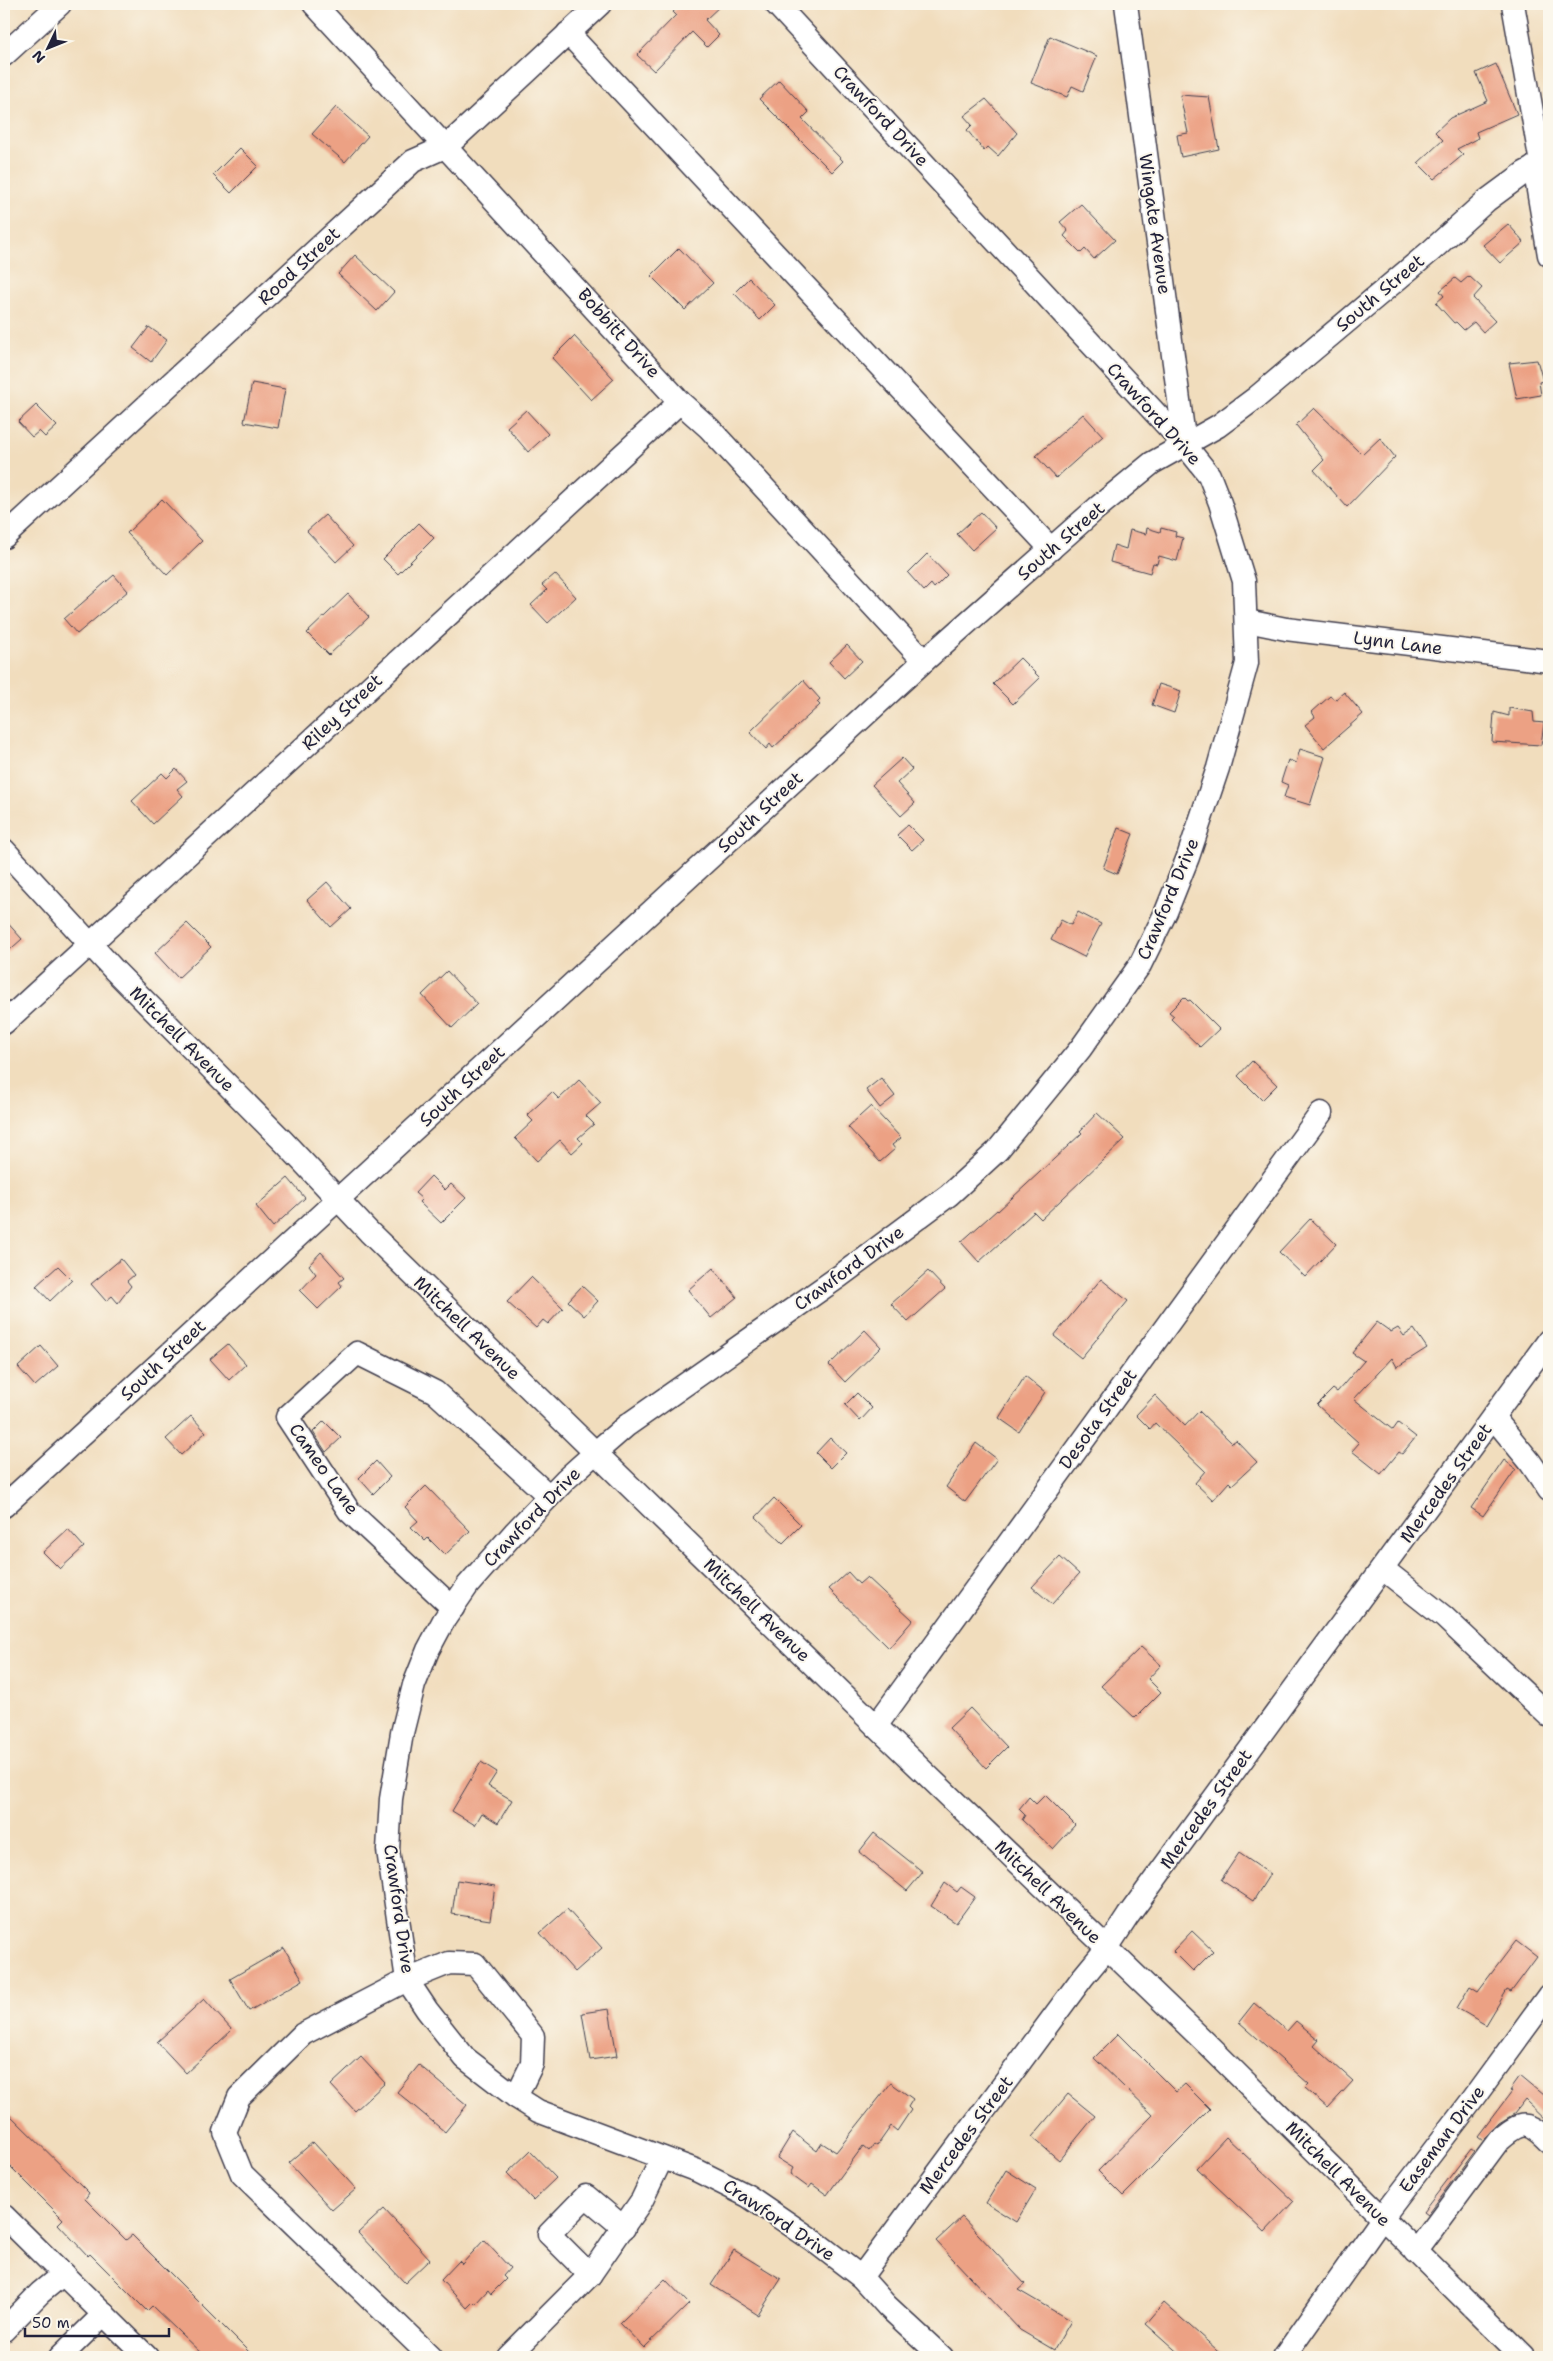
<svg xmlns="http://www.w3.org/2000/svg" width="1553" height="2361" font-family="'Shantell Sans',sans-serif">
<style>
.building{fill:#eca184}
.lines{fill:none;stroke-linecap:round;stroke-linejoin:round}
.minor-casing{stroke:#413e4e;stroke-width:25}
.minor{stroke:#fff;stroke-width:22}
.labels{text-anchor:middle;stroke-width:4;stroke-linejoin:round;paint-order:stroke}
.street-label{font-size:18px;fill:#22223b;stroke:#fbf7ec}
</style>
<rect width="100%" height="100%" fill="#fbf7ec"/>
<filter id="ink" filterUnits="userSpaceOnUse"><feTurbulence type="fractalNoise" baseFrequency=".02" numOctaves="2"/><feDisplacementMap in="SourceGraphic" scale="10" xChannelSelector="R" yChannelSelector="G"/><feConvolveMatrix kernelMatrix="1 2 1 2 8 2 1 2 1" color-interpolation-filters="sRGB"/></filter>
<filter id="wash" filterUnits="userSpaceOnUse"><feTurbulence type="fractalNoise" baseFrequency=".0096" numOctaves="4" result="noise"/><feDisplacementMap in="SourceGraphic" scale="20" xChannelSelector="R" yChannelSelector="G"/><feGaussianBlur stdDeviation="1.12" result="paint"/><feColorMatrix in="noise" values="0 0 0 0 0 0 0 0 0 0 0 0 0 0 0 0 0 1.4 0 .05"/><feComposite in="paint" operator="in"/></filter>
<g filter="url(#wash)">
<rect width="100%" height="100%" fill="#f1ddbd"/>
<g id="blocks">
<g class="building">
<path d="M 681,4 L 722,4 L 705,20 L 719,35 L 707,47 L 692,32 L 654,71 L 637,55 L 676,15 L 673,12 Z"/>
<path d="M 1050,36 L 1097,56 L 1083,91 L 1072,86 L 1067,97 L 1031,83 Z"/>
<path d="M 1496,64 L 1517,114 L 1476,132 L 1478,138 L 1457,149 L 1463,155 L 1434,179 L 1418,163 L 1443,140 L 1435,132 L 1450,118 L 1488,101 L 1476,73 Z"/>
<path d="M 779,80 L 809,112 L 802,119 L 843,161 L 832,172 L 759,99 Z"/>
<path d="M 1180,95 L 1209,97 L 1219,149 L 1181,157 L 1177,135 L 1188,133 Z"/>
<path d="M 986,99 L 1017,133 L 998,156 L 988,147 L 984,151 L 967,130 L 972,125 L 964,116 Z"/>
<path d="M 336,107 L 368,136 L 345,162 L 312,134 Z"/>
<path d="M 240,148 L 258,166 L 231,193 L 213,175 Z"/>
<path d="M 1081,204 L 1115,240 L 1094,259 L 1085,249 L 1081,253 L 1064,236 L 1068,231 L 1060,222 Z"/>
<path d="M 1508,224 L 1524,242 L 1500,263 L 1483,245 Z"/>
<path d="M 679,248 L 713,283 L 685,310 L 651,276 Z"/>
<path d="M 355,255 L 394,292 L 377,311 L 338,274 Z"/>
<path d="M 1469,276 L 1482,288 L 1473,298 L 1495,321 L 1483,332 L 1474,322 L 1464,330 L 1456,322 L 1454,323 L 1436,303 L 1444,296 L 1440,291 L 1455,278 L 1461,283 Z"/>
<path d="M 749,278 L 775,305 L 760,320 L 734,293 Z"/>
<path d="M 149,327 L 167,340 L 151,362 L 133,348 Z"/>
<path d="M 574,336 L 614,379 L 591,400 L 552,358 Z"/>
<path d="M 1537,360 L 1543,381 L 1539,382 L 1541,395 L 1517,399 L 1509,363 Z"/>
<path d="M 252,383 L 285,389 L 278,428 L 244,422 Z"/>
<path d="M 36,405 L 57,426 L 45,437 L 39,431 L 32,437 L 18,422 Z"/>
<path d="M 1314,408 L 1362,455 L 1380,438 L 1395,457 L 1347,507 L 1314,470 L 1324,460 L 1296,425 Z"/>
<path d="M 526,410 L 548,434 L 528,452 L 507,427 Z"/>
<path d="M 1083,414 L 1103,436 L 1056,478 L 1036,456 Z"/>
<path d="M 162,499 L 202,541 L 167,575 L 127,533 Z"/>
<path d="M 981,512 L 996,528 L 972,550 L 957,534 Z"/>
<path d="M 325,515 L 353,546 L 336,562 L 307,531 Z"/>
<path d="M 419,523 L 434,538 L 398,574 L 383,559 Z"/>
<path d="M 1147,528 L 1160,532 L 1161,528 L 1176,532 L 1175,536 L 1183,538 L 1177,561 L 1159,556 L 1157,564 L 1153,563 L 1150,573 L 1110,562 L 1114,545 L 1126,549 L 1130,530 L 1146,534 Z"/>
<path d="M 927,554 L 947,575 L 934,588 L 931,584 L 924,591 L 908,573 Z"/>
<path d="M 555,574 L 576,597 L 548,623 L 531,605 L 547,590 L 542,585 Z"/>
<path d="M 114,575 L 128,591 L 77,634 L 64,619 Z"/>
<path d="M 348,594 L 369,617 L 329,655 L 307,633 Z"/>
<path d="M 847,645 L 862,661 L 844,678 L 829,662 Z"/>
<path d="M 1020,658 L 1040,678 L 1013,704 L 993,684 Z"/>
<path d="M 803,680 L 820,699 L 817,702 L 820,705 L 773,748 L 770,744 L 766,749 L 750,732 Z"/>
<path d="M 1159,684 L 1181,691 L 1174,713 L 1152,705 Z"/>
<path d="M 1344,692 L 1363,714 L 1324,748 L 1305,725 L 1315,717 L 1312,712 L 1330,696 L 1335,700 Z"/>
<path d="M 1509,708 L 1533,712 L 1534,722 L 1544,723 L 1541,745 L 1492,742 L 1494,712 L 1509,716 Z"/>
<path d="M 1300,749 L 1325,757 L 1310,805 L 1284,797 L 1288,785 L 1281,782 L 1288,760 L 1296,763 Z"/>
<path d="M 902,758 L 912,769 L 897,783 L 915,803 L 901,816 L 872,785 Z"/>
<path d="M 176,769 L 187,781 L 177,789 L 183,796 L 153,824 L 132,801 L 162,773 L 167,778 Z"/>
<path d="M 908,825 L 923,840 L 912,850 L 897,835 Z"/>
<path d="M 1118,828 L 1133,834 L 1117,874 L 1103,868 Z"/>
<path d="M 327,882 L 351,909 L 331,927 L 307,900 Z"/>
<path d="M 1078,912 L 1101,924 L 1084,957 L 1051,940 L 1061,920 L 1071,925 Z"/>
<path d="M 4,919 L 22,939 L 4,955 Z"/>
<path d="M 187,923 L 211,947 L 178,978 L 155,953 Z"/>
<path d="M 447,971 L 477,1004 L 452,1028 L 422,995 Z"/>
<path d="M 1184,997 L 1188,1001 L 1190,1000 L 1219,1029 L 1200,1047 L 1171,1019 L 1174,1016 L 1169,1012 Z"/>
<path d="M 1252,1061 L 1277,1085 L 1262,1100 L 1238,1076 Z"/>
<path d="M 881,1078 L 895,1096 L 880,1108 L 866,1090 Z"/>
<path d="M 579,1080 L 601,1103 L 586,1116 L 594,1124 L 578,1138 L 583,1143 L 572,1153 L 560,1140 L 537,1161 L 515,1138 L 533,1121 L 527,1115 L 552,1092 L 559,1099 Z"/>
<path d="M 871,1106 L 901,1138 L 892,1145 L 895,1149 L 880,1162 L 848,1127 Z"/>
<path d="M 1097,1113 L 1125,1139 L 1041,1219 L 1034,1212 L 979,1262 L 961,1242 L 997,1210 L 998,1211 L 1082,1133 L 1080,1131 Z"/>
<path d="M 431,1176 L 445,1190 L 451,1184 L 466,1198 L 441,1223 L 419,1202 L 422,1199 L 415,1193 Z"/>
<path d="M 288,1178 L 305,1198 L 273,1227 L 256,1206 Z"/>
<path d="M 1310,1219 L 1336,1244 L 1305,1277 L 1279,1252 Z"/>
<path d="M 321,1252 L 344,1278 L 339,1282 L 342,1286 L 318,1309 L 300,1291 L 316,1274 L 309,1265 Z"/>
<path d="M 121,1259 L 134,1275 L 127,1281 L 131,1286 L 118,1303 L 112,1296 L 106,1301 L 91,1284 Z"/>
<path d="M 58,1266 L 72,1280 L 50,1301 L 36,1286 Z"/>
<path d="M 713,1268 L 737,1297 L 711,1318 L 688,1290 Z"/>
<path d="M 928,1271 L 945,1289 L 908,1322 L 891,1304 Z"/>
<path d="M 531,1277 L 563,1308 L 548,1324 L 543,1320 L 536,1328 L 507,1302 Z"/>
<path d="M 1101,1279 L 1128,1301 L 1081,1358 L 1054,1336 Z"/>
<path d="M 582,1286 L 598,1301 L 584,1316 L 568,1301 Z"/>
<path d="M 1377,1322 L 1391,1332 L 1398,1328 L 1404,1336 L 1414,1329 L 1427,1348 L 1397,1367 L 1392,1358 L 1354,1399 L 1393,1430 L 1398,1423 L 1416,1437 L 1402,1454 L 1399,1452 L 1381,1474 L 1352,1451 L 1359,1443 L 1317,1405 L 1333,1389 L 1337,1392 L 1364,1361 L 1352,1353 Z"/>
<path d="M 865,1330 L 881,1347 L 845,1382 L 829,1365 Z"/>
<path d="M 228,1344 L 246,1364 L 229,1380 L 210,1359 Z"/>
<path d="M 41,1346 L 58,1366 L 35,1386 L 18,1367 Z"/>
<path d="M 1025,1376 L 1045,1392 L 1019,1432 L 999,1418 Z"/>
<path d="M 857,1393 L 872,1408 L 860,1421 L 845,1405 Z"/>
<path d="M 1155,1395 L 1185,1426 L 1199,1411 L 1232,1443 L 1236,1440 L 1257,1462 L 1232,1485 L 1229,1482 L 1213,1500 L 1195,1483 L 1205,1471 L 1155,1423 L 1150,1429 L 1136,1415 Z"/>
<path d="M 191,1416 L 206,1432 L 181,1455 L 166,1439 Z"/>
<path d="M 324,1421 L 341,1438 L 326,1452 L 313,1432 Z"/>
<path d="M 830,1438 L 846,1453 L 831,1468 L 816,1453 Z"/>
<path d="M 976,1443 L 997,1459 L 965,1502 L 946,1487 Z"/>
<path d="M 1504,1460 L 1516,1469 L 1483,1516 L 1471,1508 Z"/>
<path d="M 376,1461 L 390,1477 L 373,1494 L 359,1478 Z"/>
<path d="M 426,1486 L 470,1531 L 445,1555 L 428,1538 L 425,1541 L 411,1527 L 418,1521 L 405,1507 Z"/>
<path d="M 774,1498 L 801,1525 L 783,1543 L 756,1517 Z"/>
<path d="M 68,1529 L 84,1547 L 60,1569 L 43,1552 Z"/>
<path d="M 1060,1557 L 1079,1574 L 1052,1604 L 1032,1587 Z"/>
<path d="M 848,1572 L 859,1584 L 867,1577 L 913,1620 L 889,1648 L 829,1589 Z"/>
<path d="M 1141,1647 L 1161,1665 L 1148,1679 L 1161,1692 L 1135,1718 L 1101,1686 Z"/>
<path d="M 970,1708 L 1007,1747 L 986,1768 L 949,1728 Z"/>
<path d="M 481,1762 L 497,1772 L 488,1786 L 512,1800 L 498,1823 L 482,1813 L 475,1825 L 452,1811 Z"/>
<path d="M 1045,1795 L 1075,1825 L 1053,1849 L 1022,1820 L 1025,1815 L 1019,1809 L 1029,1797 L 1036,1804 Z"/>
<path d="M 874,1833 L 923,1872 L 907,1891 L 859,1852 Z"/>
<path d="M 1239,1853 L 1270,1874 L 1253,1901 L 1221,1880 Z"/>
<path d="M 457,1880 L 495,1886 L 490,1920 L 452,1914 Z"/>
<path d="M 945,1883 L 957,1892 L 961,1887 L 975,1897 L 956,1923 L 931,1906 Z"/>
<path d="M 567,1909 L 602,1948 L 575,1972 L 540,1933 Z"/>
<path d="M 1192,1931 L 1213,1951 L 1193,1971 L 1173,1951 Z"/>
<path d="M 1516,1941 L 1537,1957 L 1511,1992 L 1507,1990 L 1486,2025 L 1457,2008 L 1470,1986 L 1478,1991 Z"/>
<path d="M 284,1948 L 303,1980 L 249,2011 L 230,1979 Z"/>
<path d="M 204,1999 L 232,2030 L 186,2073 L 157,2042 Z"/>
<path d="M 1254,2003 L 1287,2031 L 1296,2021 L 1319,2040 L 1314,2046 L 1353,2081 L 1328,2108 L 1305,2088 L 1309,2084 L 1239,2022 Z"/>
<path d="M 609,2009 L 617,2056 L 590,2060 L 582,2013 Z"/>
<path d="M 1118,2034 L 1176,2092 L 1185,2084 L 1210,2109 L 1123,2196 L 1098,2171 L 1153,2115 L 1094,2058 Z"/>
<path d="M 361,2057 L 385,2083 L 355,2111 L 331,2085 Z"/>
<path d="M 419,2065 L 467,2105 L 445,2132 L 397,2092 Z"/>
<path d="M 1520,2076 L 1549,2100 L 1549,2123 L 1525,2100 L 1514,2114 L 1499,2123 L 1483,2140 L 1478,2136 L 1512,2091 L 1510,2090 Z"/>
<path d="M 891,2083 L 913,2099 L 908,2107 L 911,2110 L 897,2131 L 891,2126 L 877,2146 L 874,2144 L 869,2151 L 863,2146 L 827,2195 L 812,2184 L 809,2188 L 790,2174 L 793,2168 L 777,2158 L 793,2132 L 817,2151 L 822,2143 L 836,2152 Z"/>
<path d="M 1068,2094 L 1095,2116 L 1059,2160 L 1032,2137 Z"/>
<path d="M 4,2109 L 89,2193 L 85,2199 L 126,2240 L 132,2235 L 254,2357 L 205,2357 L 152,2306 L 147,2311 L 90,2254 L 88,2256 L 58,2224 L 63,2219 L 4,2160 Z"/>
<path d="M 1226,2137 L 1294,2201 L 1265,2232 L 1197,2168 Z"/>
<path d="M 313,2142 L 356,2189 L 332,2210 L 289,2163 Z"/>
<path d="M 1472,2148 L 1475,2150 L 1427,2215 L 1423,2212 Z"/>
<path d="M 530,2151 L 556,2178 L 533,2200 L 507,2173 Z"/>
<path d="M 1006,2170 L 1036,2189 L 1016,2222 L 986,2203 Z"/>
<path d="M 384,2209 L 430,2259 L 405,2283 L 358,2233 Z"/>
<path d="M 962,2217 L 1025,2284 L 1018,2290 L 1071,2321 L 1054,2350 L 1020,2330 L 936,2241 Z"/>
<path d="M 484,2240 L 510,2268 L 503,2276 L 506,2279 L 491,2294 L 488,2290 L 475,2304 L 473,2302 L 467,2308 L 441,2280 L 459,2261 L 462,2264 Z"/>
<path d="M 734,2250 L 781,2279 L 758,2315 L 711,2285 Z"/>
<path d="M 665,2279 L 689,2304 L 644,2348 L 620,2323 Z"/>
<path d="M 1164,2303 L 1225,2357 L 1183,2357 L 1146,2324 Z"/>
</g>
</g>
</g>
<g filter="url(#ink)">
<use href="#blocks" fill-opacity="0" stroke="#413e4e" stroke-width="1"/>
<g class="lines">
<g class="minor-casing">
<g id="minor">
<path d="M 314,4 L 680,402 L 709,428 L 924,661"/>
<path d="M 776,4 L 1185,445 L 1209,475 L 1220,503 L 1244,581 L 1247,663 L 1218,768 L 1188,857 L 1166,912 L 1140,965 L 1081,1048 L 997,1151 L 949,1195 L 840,1276 L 626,1426 L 595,1453 L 566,1479 L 514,1533 L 468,1585 L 444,1620 L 428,1650 L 414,1685 L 402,1733 L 391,1799 L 388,1850 L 407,1980 L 427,2010 L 465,2058 L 516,2097 L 538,2111 L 698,2171 L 748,2196 L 814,2241 L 861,2277 L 887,2306 L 942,2357"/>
<path d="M 1126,4 L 1185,445"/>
<path d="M 1513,4 L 1541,163"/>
<path d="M 568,33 L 1051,549"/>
<path d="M 4,55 L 60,4"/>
<path d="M 1534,167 L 1549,255"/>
<path d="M 4,537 L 413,161 L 447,146 L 600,4"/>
<path d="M 1247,621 L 1286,629 L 1549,661"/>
<path d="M 4,850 L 115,971 L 284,1142 L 369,1232 L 876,1726 L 1205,2042 L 1523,2357"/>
<path d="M 4,1023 L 680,402"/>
<path d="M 1493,1417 L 1530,1462 L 1549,1490"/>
<path d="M 4,1506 L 924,661 L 1097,508 L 1152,463 L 1218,426 L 1257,397 L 1432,250 L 1486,201 L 1524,173 L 1549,159"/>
<path d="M 1383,1569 L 1444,1617 L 1549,1716"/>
<path d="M 453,1608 L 349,1511 L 287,1417 L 357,1353 L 435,1392 L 549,1496"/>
<path d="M 876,1726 L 1321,1113"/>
<path d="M 4,2216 L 147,2357"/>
<path d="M 1416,2252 L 1499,2140 C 1522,2120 1528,2121 1549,2142"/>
<path d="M 590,2275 L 549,2234 L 586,2196 L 624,2228"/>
<path d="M 861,2277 L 1083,1977 L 1107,1948 L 1128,1916 L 1549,1340"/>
<path d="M 4,2330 L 40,2293 L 63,2274"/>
<path d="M 60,2357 L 104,2314"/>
<path d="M 431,2357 L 242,2174 L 225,2132 L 239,2097 L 303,2034 L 407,1980 L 449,1963 L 475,1964 L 533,2036 L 532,2064 L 516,2097"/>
<path d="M 508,2357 L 590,2275 L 642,2200 L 662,2158"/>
<path d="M 1284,2357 L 1382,2218 L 1473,2099 L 1549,1995"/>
</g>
</g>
<use href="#minor" class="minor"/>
</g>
</g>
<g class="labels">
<g class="street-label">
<text transform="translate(881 116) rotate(47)" y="6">Crawford Drive</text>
<text transform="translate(1155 224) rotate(82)" y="6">Wingate Avenue</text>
<text transform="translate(299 266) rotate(-43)" y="6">Rood Street</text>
<text transform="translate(1380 293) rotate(-40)" y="6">South Street</text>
<text transform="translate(619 333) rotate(48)" y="6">Bobbitt Drive</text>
<text transform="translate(1154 414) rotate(48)" y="6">Crawford Drive</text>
<text transform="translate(1061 541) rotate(-41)" y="6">South Street</text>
<text transform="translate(1398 643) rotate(7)" y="6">Lynn Lane</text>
<text transform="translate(342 712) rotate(-43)" y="6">Riley Street</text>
<text transform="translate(760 812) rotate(-43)" y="6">South Street</text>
<text transform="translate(1168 899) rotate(-67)" y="6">Crawford Drive</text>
<text transform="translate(182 1039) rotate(45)" y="6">Mitchell Avenue</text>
<text transform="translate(462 1086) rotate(-43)" y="6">South Street</text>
<text transform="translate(849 1268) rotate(-36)" y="6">Crawford Drive</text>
<text transform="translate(467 1328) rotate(44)" y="6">Mitchell Avenue</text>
<text transform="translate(163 1360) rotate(-43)" y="6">South Street</text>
<text transform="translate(1098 1419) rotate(-54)" y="6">Desota Street</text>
<text transform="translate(324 1469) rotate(55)" y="6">Cameo Lane</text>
<text transform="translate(1446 1483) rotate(-54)" y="6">Mercedes Street</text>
<text transform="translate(532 1517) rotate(-46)" y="6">Crawford Drive</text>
<text transform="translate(757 1610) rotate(44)" y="6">Mitchell Avenue</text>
<text transform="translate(1206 1809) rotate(-54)" y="6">Mercedes Street</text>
<text transform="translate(1048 1892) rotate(44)" y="6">Mitchell Avenue</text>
<text transform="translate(399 1909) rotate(82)" y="6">Crawford Drive</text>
<text transform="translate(966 2135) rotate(-53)" y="6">Mercedes Street</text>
<text transform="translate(1442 2139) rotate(-53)" y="6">Easeman Drive</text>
<text transform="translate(1338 2174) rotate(45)" y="6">Mitchell Avenue</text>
<text transform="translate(779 2220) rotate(34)" y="6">Crawford Drive</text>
</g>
</g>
<rect width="1553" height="2361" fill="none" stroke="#fbf7ec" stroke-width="20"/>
<g transform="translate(48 48) rotate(227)" stroke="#fbf7ec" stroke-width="4" paint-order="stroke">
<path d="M0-4L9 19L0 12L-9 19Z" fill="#22223b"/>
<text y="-8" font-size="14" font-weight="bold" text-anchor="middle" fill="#22223b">N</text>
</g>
<path d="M25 2328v8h144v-8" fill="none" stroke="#22223b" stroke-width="2.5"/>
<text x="32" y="2328" font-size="15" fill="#22223b" stroke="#fbf7ec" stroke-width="4" paint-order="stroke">50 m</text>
</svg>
